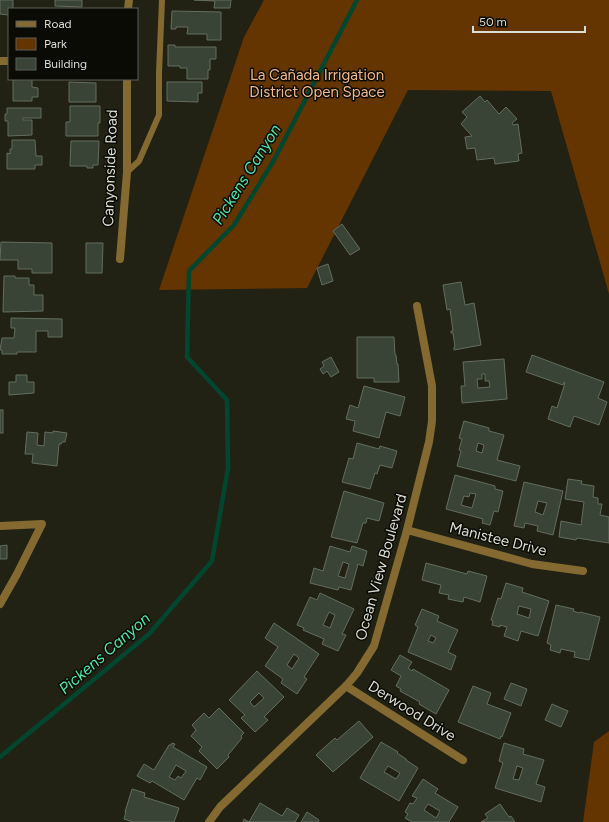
<svg xmlns="http://www.w3.org/2000/svg" width="609" height="822" font-family="Figtree,sans-serif">
<style>
.green{fill:#643401}
.lines{fill:none;stroke-linecap:round;stroke-linejoin:round}
.stream{stroke:#034630;stroke-width:4.5}
.building{fill:#394336;stroke:#636e5f;fill-rule:evenodd}
.lane{stroke:#846a31;stroke-width:6}
.street{stroke:#846a31;stroke-width:8}
.labels{text-anchor:middle;stroke-width:3;stroke-linejoin:round;paint-order:stroke}
.park-label{font-size:15px;fill:#f3b88b;stroke:#0a0b05}
.street-label{font-size:15px;fill:#dcddd4;stroke:#0a0b05}
.water-label{font-size:16px;font-style:italic;fill:#50e7ae;stroke:#0a0b05}
</style>
<rect width="100%" height="100%" fill="#212213"/>
<g class="green">
<path d="M 264,0 L 609,0 L 609,294 L 551,91 L 408,90 L 307,288 L 159,290 L 244,37 Z"/>
<path d="M 609,731 L 609,822 L 583,822 L 594,742 Z"/>
</g>
<g class="lines">
<path class="stream" d="M 0,757 L 149,634 L 212,561 L 228,468 L 227,400 L 187,357 L 189,271 L 234,225 L 274,160 L 357,0"/>
</g>
<g class="building">
<path d="M 0,0 L 13,0 L 13,9 L 9,9 L 9,15 L 0,14 Z"/>
<path d="M 55,0 L 82,0 L 82,7 L 55,6 Z"/>
<path d="M 194,0 L 231,0 L 230,8 L 214,8 L 215,1 Z"/>
<path d="M 172,11 L 221,12 L 221,40 L 207,40 L 207,34 L 187,34 L 188,27 L 176,27 L 176,29 L 171,29 Z"/>
<path d="M 168,45 L 175,45 L 175,47 L 216,47 L 216,59 L 210,59 L 210,70 L 208,70 L 208,79 L 187,79 L 187,68 L 180,68 L 180,66 L 168,66 Z"/>
<path d="M 13,79 L 32,79 L 32,87 L 38,88 L 38,97 L 32,97 L 32,101 L 13,101 Z"/>
<path d="M 69,82 L 96,83 L 96,102 L 69,102 Z"/>
<path d="M 167,82 L 202,82 L 202,93 L 198,93 L 198,102 L 167,101 Z"/>
<path d="M 480,96 L 485,102 L 487,100 L 499,114 L 506,107 L 517,119 L 512,123 L 513,125 L 518,124 L 522,153 L 518,154 L 519,161 L 495,164 L 494,158 L 477,160 L 475,148 L 467,149 L 465,137 L 472,136 L 461,124 L 467,117 L 462,112 Z"/>
<path d="M 70,106 L 100,106 L 100,123 L 98,123 L 98,136 L 66,136 L 66,122 L 70,122 Z"/>
<path d="M 7,108 L 41,108 L 41,118 L 23,118 L 23,120 L 32,120 L 32,135 L 8,136 L 8,121 L 5,121 L 5,114 L 7,114 Z"/>
<path d="M 12,140 L 35,140 L 36,156 L 42,156 L 42,165 L 35,165 L 35,169 L 7,169 L 7,153 L 10,154 L 10,149 L 12,149 Z"/>
<path d="M 71,141 L 99,141 L 98,165 L 93,165 L 93,168 L 87,168 L 87,166 L 70,166 Z"/>
<path d="M 342,224 L 360,249 L 350,255 L 333,231 Z"/>
<path d="M 1,242 L 52,243 L 52,273 L 32,273 L 32,269 L 18,269 L 18,260 L 0,260 Z"/>
<path d="M 86,243 L 103,243 L 102,273 L 86,273 Z"/>
<path d="M 328,264 L 333,281 L 322,285 L 317,268 Z"/>
<path d="M 4,276 L 15,276 L 15,278 L 29,278 L 29,285 L 34,285 L 34,295 L 43,295 L 43,311 L 3,312 Z"/>
<path d="M 461,282 L 465,305 L 474,303 L 481,345 L 454,350 L 454,347 L 455,347 L 453,333 L 451,333 L 451,331 L 453,331 L 450,309 L 447,310 L 443,285 Z"/>
<path d="M 11,318 L 62,319 L 62,337 L 48,337 L 48,331 L 36,331 L 36,352 L 17,352 L 17,354 L 2,354 L 2,350 L 0,350 L 2,338 L 14,338 L 15,328 L 11,328 Z"/>
<path d="M 357,337 L 394,337 L 395,355 L 396,355 L 397,364 L 398,364 L 399,382 L 374,382 L 374,378 L 357,378 Z"/>
<path d="M 532,355 L 604,382 L 598,398 L 607,402 L 599,425 L 574,416 L 570,427 L 548,419 L 552,406 L 557,408 L 565,383 L 564,382 L 563,385 L 526,372 Z"/>
<path d="M 331,357 L 339,372 L 331,377 L 327,371 L 323,374 L 320,369 L 324,366 L 322,362 Z"/>
<path d="M 504,359 L 507,399 L 462,403 L 461,386 L 465,386 L 463,362 ZM 482,374 L 485,374 L 485,381 L 489,381 L 490,387 L 478,388 L 477,379 L 482,379 Z"/>
<path d="M 16,375 L 27,375 L 27,382 L 34,382 L 34,393 L 9,395 L 9,382 L 16,382 Z"/>
<path d="M 364,386 L 405,397 L 400,416 L 386,412 L 379,438 L 353,431 L 355,421 L 346,419 L 350,405 L 358,408 Z"/>
<rect x="0" y="410" width="3" height="23"/>
<path d="M 464,421 L 489,428 L 489,431 L 504,435 L 497,460 L 520,466 L 516,481 L 457,466 L 461,451 L 459,450 L 462,439 L 459,438 ZM 478,443 L 484,445 L 482,453 L 476,451 Z"/>
<path d="M 53,431 L 67,433 L 65,442 L 62,442 L 61,444 L 59,444 L 57,466 L 32,463 L 33,454 L 25,454 L 27,432 L 38,433 L 37,445 L 44,446 L 45,432 L 53,433 Z"/>
<path d="M 357,443 L 379,449 L 380,446 L 397,451 L 392,468 L 380,465 L 377,474 L 375,473 L 370,489 L 342,482 L 349,458 L 353,459 Z"/>
<path d="M 455,475 L 495,486 L 495,489 L 503,491 L 498,512 L 494,511 L 490,525 L 482,523 L 483,519 L 446,509 ZM 470,493 L 476,494 L 472,508 L 461,505 L 464,496 L 469,497 Z"/>
<path d="M 568,479 L 582,481 L 581,484 L 594,486 L 593,497 L 598,498 L 598,504 L 602,504 L 600,515 L 609,517 L 609,543 L 577,538 L 576,540 L 559,537 L 561,521 L 581,525 L 584,502 L 565,499 Z"/>
<path d="M 524,482 L 563,491 L 553,535 L 537,531 L 538,526 L 525,523 L 524,528 L 514,526 ZM 538,501 L 547,503 L 543,515 L 535,512 Z"/>
<path d="M 344,491 L 384,503 L 379,521 L 367,518 L 366,523 L 363,523 L 357,543 L 331,537 Z"/>
<path d="M 7,545 L 7,559 L 0,559 L 0,546 Z"/>
<path d="M 330,546 L 350,552 L 352,546 L 367,551 L 363,566 L 358,564 L 351,590 L 339,587 L 338,590 L 310,583 L 314,568 L 323,571 ZM 343,562 L 349,564 L 345,578 L 338,576 Z"/>
<path d="M 426,563 L 467,574 L 468,571 L 487,576 L 480,602 L 464,597 L 463,602 L 448,599 L 449,595 L 439,593 L 441,585 L 422,580 Z"/>
<path d="M 506,583 L 523,588 L 522,592 L 549,601 L 538,636 L 521,631 L 518,641 L 504,636 L 507,627 L 500,625 L 500,627 L 492,625 L 493,621 L 491,620 L 498,598 L 501,599 ZM 519,606 L 531,609 L 529,618 L 517,614 Z"/>
<path d="M 320,593 L 354,609 L 342,634 L 346,635 L 338,651 L 322,644 L 324,639 L 303,630 L 304,628 L 297,625 L 310,597 L 317,600 ZM 329,612 L 335,615 L 330,628 L 323,625 Z"/>
<path d="M 556,605 L 574,609 L 573,611 L 579,613 L 580,612 L 600,617 L 589,660 L 574,657 L 575,652 L 561,649 L 560,653 L 550,650 L 551,645 L 547,643 Z"/>
<path d="M 422,609 L 439,616 L 437,621 L 458,630 L 448,652 L 456,656 L 451,670 L 408,652 L 418,627 L 415,625 ZM 431,635 L 436,638 L 433,643 L 428,641 Z"/>
<path d="M 274,623 L 319,654 L 304,677 L 307,679 L 297,694 L 281,683 L 283,679 L 265,666 L 278,647 L 265,638 ZM 294,654 L 299,658 L 292,669 L 287,665 Z"/>
<path d="M 400,655 L 412,662 L 408,668 L 412,671 L 413,669 L 449,690 L 436,714 L 419,704 L 420,702 L 400,691 L 401,689 L 396,686 L 401,676 L 391,670 Z"/>
<path d="M 257,671 L 284,697 L 264,717 L 268,720 L 255,732 L 241,718 L 245,715 L 229,700 ZM 259,693 L 264,698 L 254,707 L 250,702 Z"/>
<path d="M 511,683 L 527,689 L 521,706 L 504,699 Z"/>
<path d="M 473,686 L 491,693 L 487,704 L 511,713 L 502,737 L 501,736 L 500,739 L 458,722 Z"/>
<path d="M 552,704 L 568,711 L 561,727 L 545,720 Z"/>
<path d="M 219,708 L 244,733 L 241,736 L 242,738 L 228,755 L 229,757 L 217,769 L 199,751 L 202,747 L 191,736 L 196,730 L 192,725 L 204,713 L 209,718 Z"/>
<path d="M 359,721 L 373,737 L 333,772 L 316,755 L 335,738 L 337,740 Z"/>
<path d="M 381,742 L 398,752 L 397,753 L 406,759 L 406,760 L 418,768 L 399,801 L 360,778 ZM 388,766 L 400,773 L 396,779 L 384,772 Z"/>
<path d="M 172,743 L 175,744 L 173,747 L 207,767 L 200,780 L 197,778 L 184,800 L 152,781 L 150,783 L 137,776 L 144,764 L 154,770 L 169,745 L 171,745 ZM 176,765 L 186,771 L 181,778 L 178,776 L 175,780 L 169,777 Z"/>
<path d="M 504,743 L 524,749 L 523,754 L 544,760 L 536,784 L 545,787 L 541,802 L 495,788 L 503,763 L 499,761 ZM 517,766 L 523,768 L 519,780 L 513,779 Z"/>
<path d="M 423,779 L 438,789 L 435,793 L 458,807 L 449,822 L 412,822 L 405,818 L 408,814 L 405,812 L 410,803 L 413,804 L 417,798 L 412,796 ZM 428,804 L 440,811 L 436,818 L 424,810 Z"/>
<path d="M 132,789 L 145,793 L 144,797 L 179,808 L 174,822 L 133,822 L 124,819 L 126,812 L 125,812 Z"/>
<path d="M 260,803 L 282,816 L 287,808 L 299,815 L 295,822 L 243,822 L 244,819 L 249,822 Z"/>
<path d="M 500,804 L 509,817 L 511,816 L 515,822 L 481,822 L 488,818 L 485,814 Z"/>
<path d="M 307,812 L 319,820 L 318,822 L 301,822 Z"/>
</g>
<g class="lines">
<path class="lane" d="M 127,172 L 139,161 L 159,115 L 159,73 L 162,0"/>
<g class="street">
<path d="M 128,9 L 129,0"/>
<path d="M 0,61 L 9,61"/>
<path d="M 120,259 L 127,172 L 127,79"/>
<path d="M 0,526 L 42,524 L 17,574 L 0,604"/>
<path d="M 407,530 L 532,564 L 583,571"/>
<path d="M 346,686 L 463,760"/>
<path d="M 209,822 L 220,807 L 346,686 L 357,673 L 374,646 L 407,530 L 429,442 L 432,421 L 432,386 L 417,306"/>
</g>
</g>
<g class="labels">
<g class="park-label">
<text x="317" y="80">La Cañada Irrigation<tspan x="317" dy="17">District Open Space</tspan></text>
</g>
<g class="street-label">
<text transform="translate(110 168) rotate(-88)" y="5">Canyonside Road</text>
<text transform="translate(498 539) rotate(14)" y="5">Manistee Drive</text>
<text transform="translate(381 567) rotate(-74)" y="5">Ocean View Boulevard</text>
<text transform="translate(412 711) rotate(32)" y="5">Derwood Drive</text>
</g>
<g class="water-label">
<text transform="translate(246 174) rotate(-58)" y="6">Pickens Canyon</text>
<text transform="translate(104 653) rotate(-41)" y="6">Pickens Canyon</text>
</g>
</g>
<rect x="8" y="8" width="130" height="72" fill="#0a0b05" stroke="#5e5f58"/>
<rect x="16" y="21" width="20" height="6" fill="#846a31" stroke="#5e5f58"/>
<text x="44" y="28" font-size="12" fill="#dcddd4">Road</text>
<rect x="16" y="38" width="20" height="12" fill="#643401" stroke="#5e5f58"/>
<text x="44" y="48" font-size="12" fill="#dcddd4">Park</text>
<rect x="16" y="58" width="20" height="12" fill="#394336" stroke="#5e5f58"/>
<text x="44" y="68" font-size="12" fill="#dcddd4">Building</text>
<path d="M473 26v6h112v-6" fill="none" stroke="#dcddd4" stroke-width="2"/>
<text x="479" y="26" font-size="12" fill="#dcddd4" stroke="#0a0b05" stroke-width="3" paint-order="stroke">50 m</text>
</svg>
